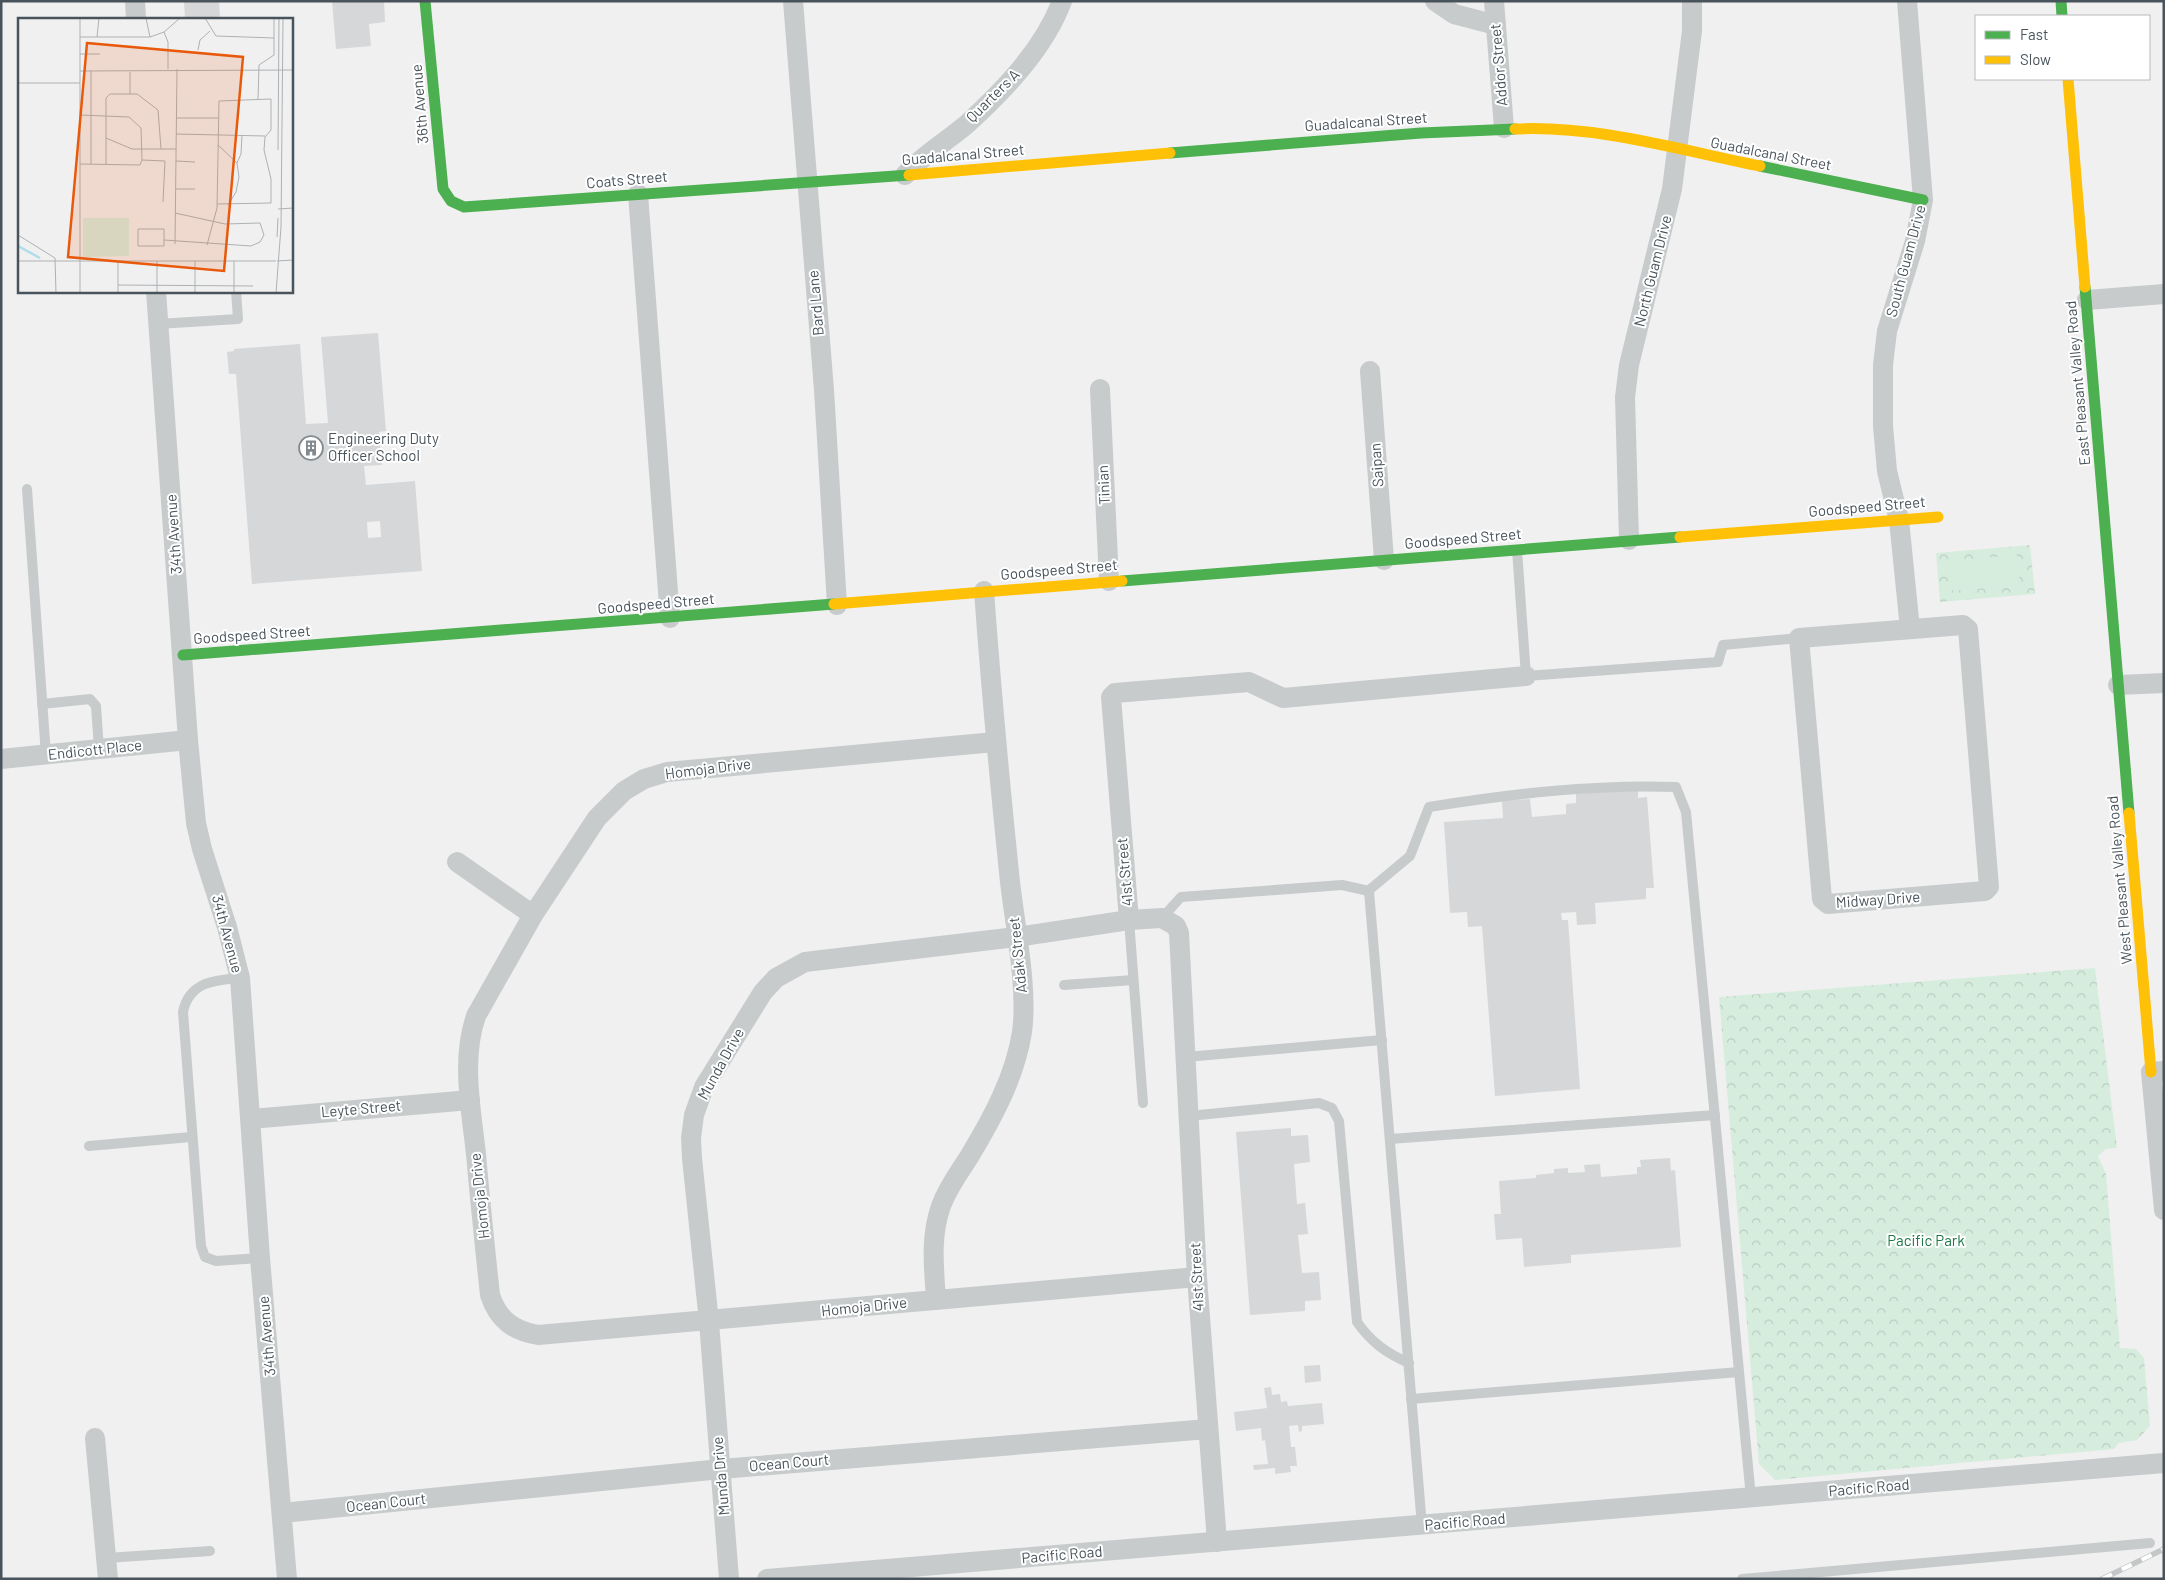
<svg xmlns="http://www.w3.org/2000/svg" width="2165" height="1580" font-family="Barlow,sans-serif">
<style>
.forest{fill:url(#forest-crowns)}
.pitch{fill:#d6edde}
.building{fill:#d6d7d8;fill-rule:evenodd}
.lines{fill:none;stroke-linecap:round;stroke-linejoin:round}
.lane{stroke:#c8cbcc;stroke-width:10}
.street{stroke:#c8cbcc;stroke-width:20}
.fast{stroke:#4caf50;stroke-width:11}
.slow{stroke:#ffc107;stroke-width:11}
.rail-casing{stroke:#c4c6c7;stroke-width:5.5}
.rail{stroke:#fff;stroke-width:4;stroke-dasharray:11;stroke-linecap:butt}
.labels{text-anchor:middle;stroke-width:4;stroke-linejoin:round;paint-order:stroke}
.street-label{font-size:15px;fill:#48535b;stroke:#fff}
.poi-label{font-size:15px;fill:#48535b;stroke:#fff;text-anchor:start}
.park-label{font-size:15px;fill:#1e7748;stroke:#fff}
.inset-river{fill:none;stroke:#aedee8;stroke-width:2.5}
.inset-road{fill:none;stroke:#adb1b4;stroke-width:1}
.view{fill:#e8590c;fill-opacity:0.15;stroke:#e8590c;stroke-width:2.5}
.inset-edge{fill:none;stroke:#48535b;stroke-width:2.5}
</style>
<defs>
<pattern id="forest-crowns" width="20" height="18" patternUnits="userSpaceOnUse" patternTransform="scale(1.25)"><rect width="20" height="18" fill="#d6edde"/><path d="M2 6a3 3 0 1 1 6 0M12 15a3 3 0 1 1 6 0" fill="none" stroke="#b9cdc1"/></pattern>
</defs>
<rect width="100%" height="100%" fill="#f0f0f0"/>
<g class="forest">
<path d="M 2030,545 L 2035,594 L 1940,602 L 1936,553 Z"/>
<path d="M 2095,968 L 2117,1148 L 2106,1149 L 2098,1156 L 2106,1174 L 2120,1348 L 2136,1349 L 2144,1358 L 2150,1426 L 2137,1440 L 2119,1443 L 2114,1449 L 1775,1480 L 1759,1464 L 1719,997 Z"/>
</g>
<path class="pitch" d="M 2017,555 L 2020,585 L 1953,591 L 1951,561 Z"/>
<g class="building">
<path d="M 184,1 L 219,1 L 220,19 L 185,19 Z"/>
<path d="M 332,1 L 384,1 L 385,22 L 369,24 L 371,46 L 336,49 Z"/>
<path d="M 378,333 L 386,431 L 379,432 L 382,465 L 364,466 L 366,485 L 415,481 L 422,571 L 252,584 L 236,374 L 229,374 L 227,352 L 234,351 L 234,349 L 300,344 L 306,424 L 328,423 L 321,337 ZM 380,521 L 381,537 L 368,538 L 367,522 Z"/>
<path d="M 1638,789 L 1638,798 L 1647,797 L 1654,888 L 1646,888 L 1646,899 L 1595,903 L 1596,924 L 1577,925 L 1576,912 L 1561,913 L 1562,920 L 1568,920 L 1580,1089 L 1495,1096 L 1482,926 L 1468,927 L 1467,912 L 1450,913 L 1444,822 L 1503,818 L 1502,801 L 1530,799 L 1532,817 L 1566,814 L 1566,804 L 1576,803 L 1576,794 Z"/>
<path d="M 1291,1128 L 1291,1136 L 1308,1135 L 1310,1162 L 1294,1164 L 1297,1204 L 1305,1203 L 1308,1234 L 1298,1235 L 1302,1273 L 1319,1272 L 1321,1300 L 1305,1301 L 1305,1311 L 1250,1315 L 1236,1132 Z"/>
<path d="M 1670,1158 L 1671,1171 L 1675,1170 L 1681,1247 L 1571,1255 L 1571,1263 L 1524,1267 L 1522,1238 L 1496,1240 L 1494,1214 L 1501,1214 L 1499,1181 L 1536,1178 L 1536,1175 L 1554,1173 L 1554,1169 L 1568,1168 L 1568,1173 L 1585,1172 L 1584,1165 L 1600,1164 L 1601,1177 L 1637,1174 L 1637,1167 L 1641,1167 L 1640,1160 Z"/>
<path d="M 1320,1365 L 1321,1381 L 1305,1383 L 1304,1366 Z"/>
<path d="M 1271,1387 L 1272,1395 L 1280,1394 L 1281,1402 L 1287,1401 L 1288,1406 L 1322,1403 L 1324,1424 L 1302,1426 L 1302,1431 L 1299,1432 L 1298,1425 L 1289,1426 L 1291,1447 L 1295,1447 L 1297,1466 L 1290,1466 L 1291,1472 L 1275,1474 L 1275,1468 L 1254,1470 L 1253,1465 L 1268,1464 L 1265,1440 L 1262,1441 L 1261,1428 L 1236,1431 L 1234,1412 L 1267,1408 L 1264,1388 Z"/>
</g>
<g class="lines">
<g class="lane">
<path d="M 158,324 L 238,319 L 236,291"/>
<path d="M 27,489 L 46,755"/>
<path d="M 1517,550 L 1526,676 L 1718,662 L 1723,645 L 1799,638"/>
<path d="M 42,704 L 90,699 L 96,706 L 99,750"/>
<path d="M 1368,891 L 1410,856 L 1429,807 C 1510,794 1594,784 1676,787 L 1686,812 L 1751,1498"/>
<path d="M 1162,918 L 1181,897 L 1342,885 L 1369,891 L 1422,1526"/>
<path d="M 1129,920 L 1143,1103"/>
<path d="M 240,978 C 214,980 189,982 183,1012 L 201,1246 L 205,1257 L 216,1261 L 260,1258"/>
<path d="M 1064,985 L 1133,980"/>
<path d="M 1186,1057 L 1382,1040"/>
<path d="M 1189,1116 L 1319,1103 L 1332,1108 L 1339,1121 L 1357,1322 C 1371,1342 1386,1353 1409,1363"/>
<path d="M 1390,1139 L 1715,1115"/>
<path d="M 89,1146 L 191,1137"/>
<path d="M 1411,1399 L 1739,1372"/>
<path d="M 107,1558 L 210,1551"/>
<path d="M 1742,1579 L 2150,1543"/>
</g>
<g class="street">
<path d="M 135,1 L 136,19"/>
<path d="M 793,1 L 824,390 L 837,605"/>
<path d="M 1435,1 L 1454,14 L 1496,25"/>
<path d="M 1494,1 L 1504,128"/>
<path d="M 1907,1 L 1923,200 L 1915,241 L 1887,331 L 1883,365 L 1883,426 L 1887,471 L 1899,520 L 1910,629"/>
<path d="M 905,175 C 924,154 946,142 967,124 C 1004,90 1044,49 1062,1"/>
<path d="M 638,194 L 670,618"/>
<path d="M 156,291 L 188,740 L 196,823 L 202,849 L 227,927 L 240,978 L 260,1258 L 287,1579"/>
<path d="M 2087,300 L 2164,294"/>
<path d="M 1370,371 L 1384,560"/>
<path d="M 1100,389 L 1109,581"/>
<path d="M 1629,540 L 1625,397 L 1629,365 L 1672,189 L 1692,31 L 1692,1"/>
<path d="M 1963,625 L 1968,629 L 1989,887 L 1985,891 L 1828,904 L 1822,899 L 1799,638 Z"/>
<path d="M 2118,685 L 2164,683"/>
<path d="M 995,742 L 667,772 L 644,779 L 624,791 L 597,818 L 533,915 L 476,1016 C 461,1059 471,1109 476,1154 C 480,1201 485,1248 490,1295 C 498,1320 514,1331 538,1335 L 1197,1277"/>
<path d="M 1,759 L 188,740"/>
<path d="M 457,862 L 533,915"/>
<path d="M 1129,920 L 1111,697 L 1115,693 L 1249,682 L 1283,698 L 1526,676"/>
<path d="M 2164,1071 L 2151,1072 L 2164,1210"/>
<path d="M 251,1119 L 470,1100"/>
<path d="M 936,1300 C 934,1268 930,1237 941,1206 C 948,1187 959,1173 969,1157 C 992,1119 1015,1077 1022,1032 C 1028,989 1015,926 1010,882 C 1000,785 991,688 984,591"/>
<path d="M 95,1438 L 108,1579"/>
<path d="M 282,1513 L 721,1469 L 1208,1429"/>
<path d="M 729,1579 L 709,1322 L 692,1158 L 691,1138 L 694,1115 L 704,1087 L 763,992 L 776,978 L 805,962 L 1016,937 L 1129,920 L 1162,918 L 1176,926 L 1179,933 L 1197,1277 L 1217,1542"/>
<path d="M 767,1579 L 2164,1463"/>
</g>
<g class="fast">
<path d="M 425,1 L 443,189 L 451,201 L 464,207 L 909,175"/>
<path d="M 2061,1 L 2062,16"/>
<path d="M 1170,153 L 1421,133 L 1515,129"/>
<path d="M 1760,166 L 1923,200"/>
<path d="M 2085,287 L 2129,813"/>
<path d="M 1122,581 L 1680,537"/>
<path d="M 183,655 L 834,604"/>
</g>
<g class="slow">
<path d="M 2068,79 L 2085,287"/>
<path d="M 1515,129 C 1597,125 1680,150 1760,166"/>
<path d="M 909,175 L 1170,153"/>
<path d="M 1680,537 L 1938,517"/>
<path d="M 834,604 L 1122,581"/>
<path d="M 2129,813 L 2151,1072"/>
</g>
<g class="rail-casing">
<path id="rail" d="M 2102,1579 L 2164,1549"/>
</g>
<use href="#rail" class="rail"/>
</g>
<defs>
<g id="building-ring" transform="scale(1.25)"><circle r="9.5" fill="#fff" stroke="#838a8f" stroke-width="1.5"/><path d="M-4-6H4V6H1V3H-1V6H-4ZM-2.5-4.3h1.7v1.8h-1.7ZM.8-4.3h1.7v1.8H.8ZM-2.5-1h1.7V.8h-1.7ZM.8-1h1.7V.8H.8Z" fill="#838a8f"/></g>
</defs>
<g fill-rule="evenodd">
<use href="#building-ring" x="311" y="448"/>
</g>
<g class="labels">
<g class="street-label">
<text transform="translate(1499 65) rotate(-95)" y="5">Addor Street</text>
<text transform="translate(993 96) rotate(-45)" y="5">Quarters A</text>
<text transform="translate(420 104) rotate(-95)" y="5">36th Avenue</text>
<text transform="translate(1366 122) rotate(-4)" y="5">Guadalcanal Street</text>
<text transform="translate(1771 154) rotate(11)" y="5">Guadalcanal Street</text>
<text transform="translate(963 155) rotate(-5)" y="5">Guadalcanal Street</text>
<text transform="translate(627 180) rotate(-5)" y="5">Coats Street</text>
<text transform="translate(1906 261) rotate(-75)" y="5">South Guam Drive</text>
<text transform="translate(1653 271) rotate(-76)" y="5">North Guam Drive</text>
<text transform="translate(816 303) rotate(-95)" y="5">Bard Lane</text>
<text transform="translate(2078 383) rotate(-95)" y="5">East Pleasant Valley Road</text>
<text transform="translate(1377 465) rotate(-94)" y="5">Saipan</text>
<text transform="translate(1104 485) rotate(-93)" y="5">Tinian</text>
<text transform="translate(1867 507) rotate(-5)" y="5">Goodspeed Street</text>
<text transform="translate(174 534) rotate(-94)" y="5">34th Avenue</text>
<text transform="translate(1463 539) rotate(-5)" y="5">Goodspeed Street</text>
<text transform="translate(1059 570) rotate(-5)" y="5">Goodspeed Street</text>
<text transform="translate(656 604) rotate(-5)" y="5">Goodspeed Street</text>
<text transform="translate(252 635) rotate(-4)" y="5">Goodspeed Street</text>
<text transform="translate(95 750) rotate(-6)" y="5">Endicott Place</text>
<text transform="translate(708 769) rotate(-7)" y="5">Homoja Drive</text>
<text transform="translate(1125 872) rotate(-95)" y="5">41st Street</text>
<text transform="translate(2120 880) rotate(-95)" y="5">West Pleasant Valley Road</text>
<text transform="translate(1878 900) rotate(-4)" y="5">Midway Drive</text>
<text transform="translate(227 934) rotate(75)" y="5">34th Avenue</text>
<text transform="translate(1018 955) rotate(-96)" y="5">Adak Street</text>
<text transform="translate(721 1064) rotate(-61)" y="5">Munda Drive</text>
<text transform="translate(361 1109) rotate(-5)" y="5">Leyte Street</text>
<text transform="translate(480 1196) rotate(-96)" y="5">Homoja Drive</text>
<text transform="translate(1197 1277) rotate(-93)" y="5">41st Street</text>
<text transform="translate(864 1307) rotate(-6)" y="5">Homoja Drive</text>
<text transform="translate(267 1336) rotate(-95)" y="5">34th Avenue</text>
<text transform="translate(789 1463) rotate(-5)" y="5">Ocean Court</text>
<text transform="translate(721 1476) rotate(-95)" y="5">Munda Drive</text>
<text transform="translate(1869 1488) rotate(-5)" y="5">Pacific Road</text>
<text transform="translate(386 1503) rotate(-6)" y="5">Ocean Court</text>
<text transform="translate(1465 1522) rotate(-5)" y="5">Pacific Road</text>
<text transform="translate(1062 1555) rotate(-5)" y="5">Pacific Road</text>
</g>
<g class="poi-label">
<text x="328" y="444">Engineering Duty<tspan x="328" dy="17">Officer School</tspan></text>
</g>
<g class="park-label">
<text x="1926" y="1246">Pacific Park</text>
</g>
</g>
<g transform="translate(18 18)">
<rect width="275" height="275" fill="#f0f0f0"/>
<path d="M 65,200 L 111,200 L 111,238 L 65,239 Z" fill="#d6edde"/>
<path class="inset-river" d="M 0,228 L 22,240"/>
<path class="inset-road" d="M 128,0 L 132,19M 187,0 L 198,18 L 256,20M 146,14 L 150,24 L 150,51M 62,19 L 132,19 L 146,14 L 162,0M 79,19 L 81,0M 180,32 L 182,22 L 192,13M 62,36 L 82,36M 62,53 L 275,52M 73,53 L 73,146M 112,54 L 112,76M 0,65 L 62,65M 240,81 L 241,47 L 256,37 L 256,0M 62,97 L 111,99 L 123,110 L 124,142M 158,100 L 200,100M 158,116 L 247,118M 88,120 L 114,131 L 158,131M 200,127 L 219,145 L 221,159 L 218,174 L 210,187M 260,132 L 261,0M 124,142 L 147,143 L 145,184M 158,143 L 177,144M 219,145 L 223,136 L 224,117M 62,146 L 122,147 L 124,142M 88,146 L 88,80 L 92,76 L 119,76 L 140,92 L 143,131M 158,171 L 177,171M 260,191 L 275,190M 146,211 L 146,228 L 120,228 L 120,211 ZM 0,217 L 37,240 L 38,275M 259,219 L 260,200M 146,222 L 233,228 L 242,224 L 246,217 L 242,205 L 207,206 L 157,195M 157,226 L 159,51M 189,227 L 199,190 L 201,83 L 253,81 L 253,112 L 247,119 L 246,132 L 253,161 L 253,185 L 199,186M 0,243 L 258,243M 100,243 L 100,275M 216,243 L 216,275M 259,243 L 275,242M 100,267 L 235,268M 62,275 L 62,0M 139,275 L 139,243M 177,275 L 177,243M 258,275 L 263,209 L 265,0"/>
<path class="view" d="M 69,25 L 225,39 L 206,253 L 50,239 Z"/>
<rect width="275" height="275" class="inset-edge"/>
</g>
<rect width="2165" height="1580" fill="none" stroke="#48535b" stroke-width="5"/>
<rect x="1975" y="15" width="175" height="65" fill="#ffffff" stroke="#b6babd"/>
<rect x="1985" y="31" width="25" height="8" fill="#4caf50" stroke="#b6babd"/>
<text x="2020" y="40" font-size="15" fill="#48535b">Fast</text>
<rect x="1985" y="56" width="25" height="8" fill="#ffc107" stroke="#b6babd"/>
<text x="2020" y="65" font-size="15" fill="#48535b">Slow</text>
</svg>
